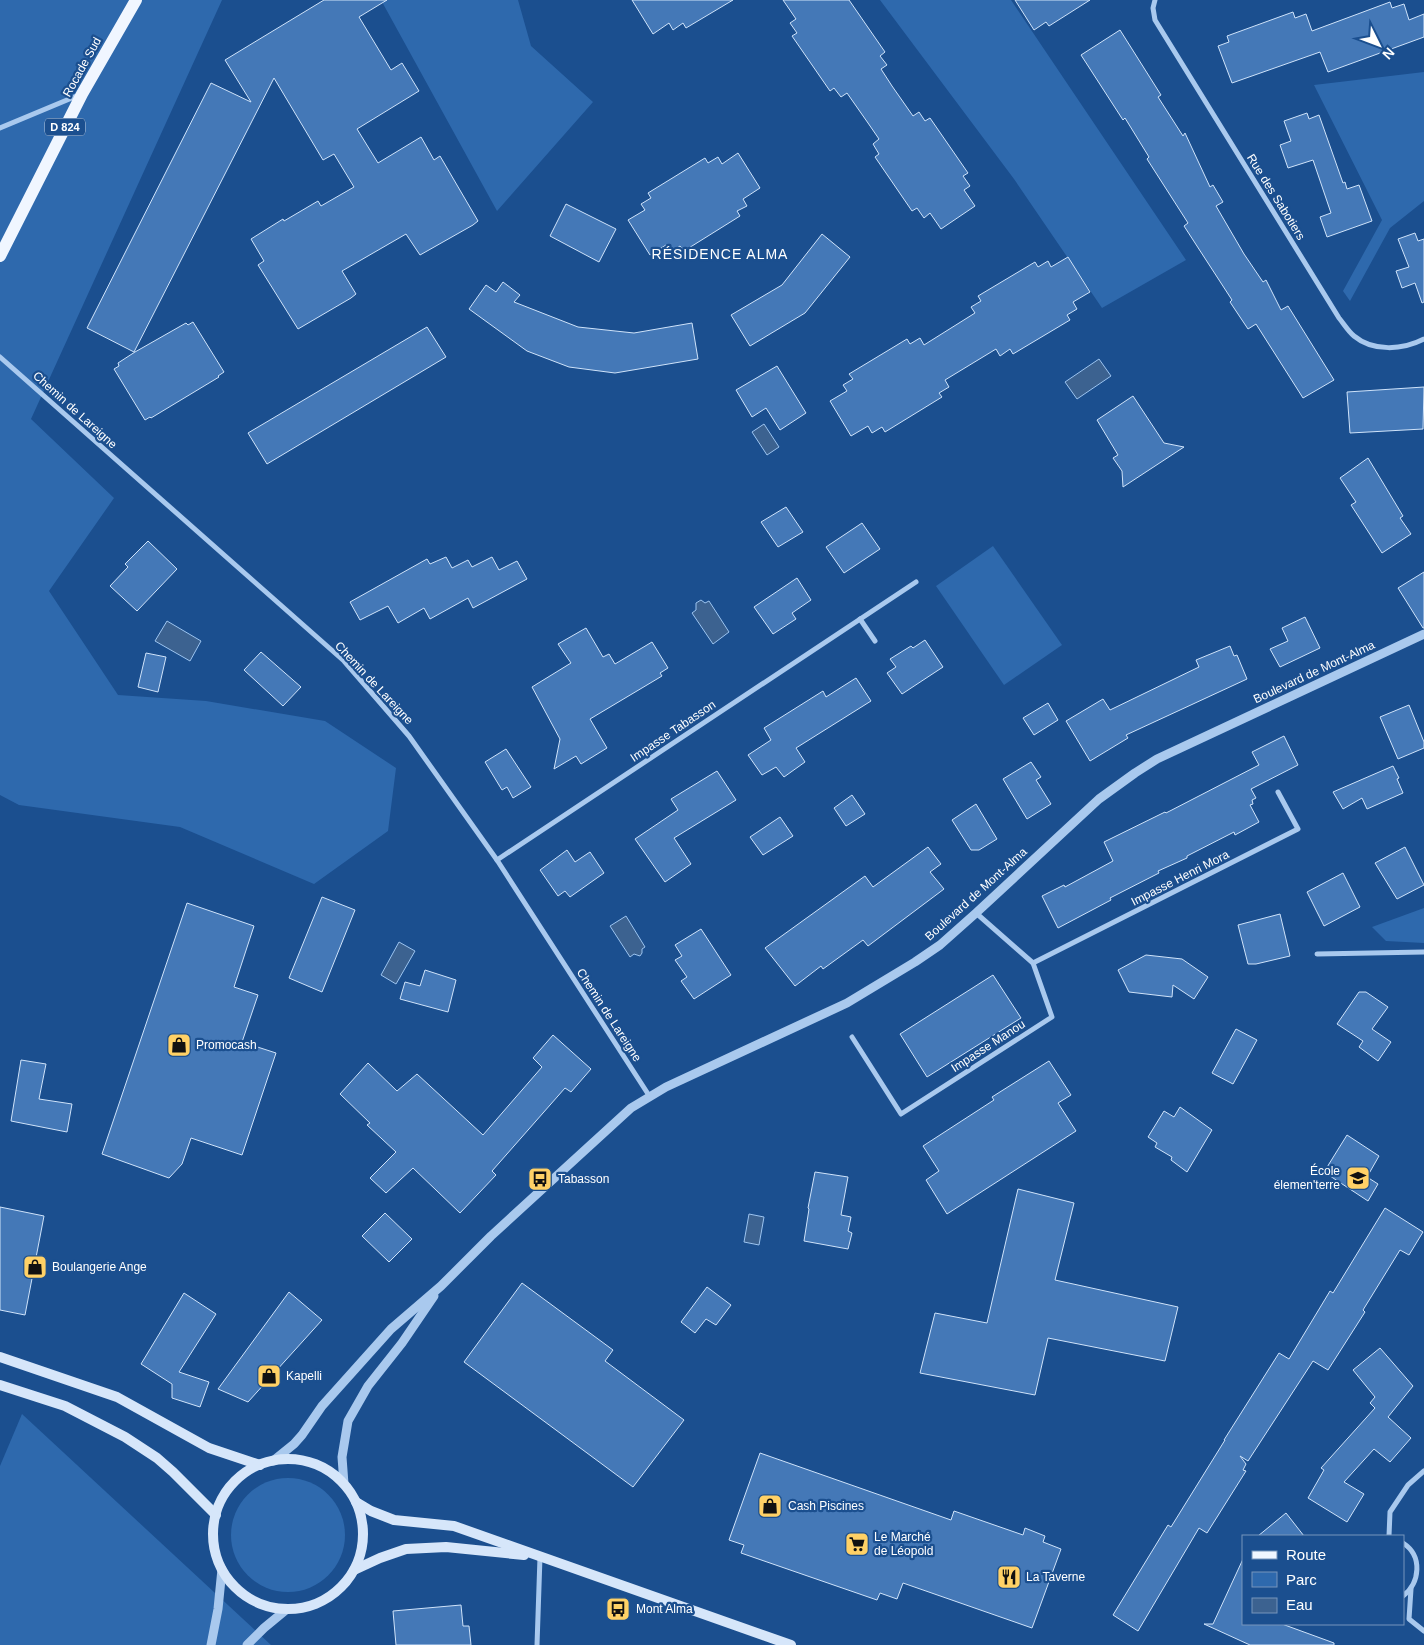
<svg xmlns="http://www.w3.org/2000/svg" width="1424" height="1645" font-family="Arial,sans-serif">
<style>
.green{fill:#2e69ad}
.water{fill:#3c6290;stroke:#9cc4f0}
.building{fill:#4478b7;stroke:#cfe3fa}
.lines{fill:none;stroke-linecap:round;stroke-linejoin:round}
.minor{stroke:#a9c9ee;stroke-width:5}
.tertiary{stroke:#a9c9ee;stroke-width:9}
.secondary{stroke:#d6e6fa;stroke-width:10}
.primary{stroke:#f0f6ff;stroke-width:12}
.labels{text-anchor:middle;stroke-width:4.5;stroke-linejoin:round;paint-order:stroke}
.shield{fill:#1b4f8f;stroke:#bbcadd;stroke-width:1}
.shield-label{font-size:11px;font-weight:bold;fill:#fff}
.street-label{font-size:12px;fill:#fff;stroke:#1b4f8f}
.poi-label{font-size:12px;fill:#fff;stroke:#1b4f8f;text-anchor:start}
.neighbourhood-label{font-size:14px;letter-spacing:1px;fill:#fff;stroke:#1b4f8f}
</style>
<rect width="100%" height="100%" fill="#1b4f8f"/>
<g class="green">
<path d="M 0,0 L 222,0 L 31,419 L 114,498 L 49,591 L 118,695 L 206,701 L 325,721 L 396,768 L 388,831 L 314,884 L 180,827 L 19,805 L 0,795 Z"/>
<path d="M 381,0 L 518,0 L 531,46 L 593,102 L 497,211 Z"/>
<path d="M 880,0 L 1011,0 L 1186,260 L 1102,308 L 1014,179 Z"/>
<path d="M 1424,72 L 1424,201 L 1390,228 L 1350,301 L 1343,291 L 1382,220 L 1314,85 Z"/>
<path d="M 993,546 L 1062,645 L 1004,685 L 936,586 Z"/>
<path d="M 1424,908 L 1424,943 L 1386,941 L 1372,927 Z"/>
<path d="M 22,1414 L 271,1645 L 0,1645 L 0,1466 Z"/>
<circle cx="288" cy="1535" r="57"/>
</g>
<g class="water">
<path d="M 1099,359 L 1111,376 L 1077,399 L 1065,382 Z"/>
<path d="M 764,424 L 779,447 L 767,455 L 752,432 Z"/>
<path d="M 701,600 L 705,603 L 709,601 L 729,632 L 713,644 L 692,613 L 696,610 L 696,603 Z"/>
<path d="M 167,621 L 201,641 L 190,661 L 155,641 Z"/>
<path d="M 626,916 L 645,947 L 642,949 L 642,953 L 640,956 L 634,954 L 630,957 L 610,926 Z"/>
<path d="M 399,942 L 415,951 L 396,984 L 381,975 Z"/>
<path d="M 749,1214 L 764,1217 L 759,1245 L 744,1242 Z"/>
</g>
<g class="building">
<path d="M 324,0 L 387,0 L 359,17 L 391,70 L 402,63 L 419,91 L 357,129 L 378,163 L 421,137 L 434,160 L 440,156 L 478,221 L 473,225 L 420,255 L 406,234 L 342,271 L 356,294 L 351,298 L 298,329 L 258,265 L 264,261 L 251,239 L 283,219 L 284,221 L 318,201 L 321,206 L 354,187 L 334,154 L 323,160 L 274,78 L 134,352 L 87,328 L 211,83 L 251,102 L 225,60 Z"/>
<path d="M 632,0 L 733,0 L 686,28 L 683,23 L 673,30 L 669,23 L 653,34 Z"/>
<path d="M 783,0 L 849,0 L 885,52 L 880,56 L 887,65 L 881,69 L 892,86 L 913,116 L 919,112 L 925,121 L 930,118 L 968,173 L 963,176 L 970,186 L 964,190 L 975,206 L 941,229 L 930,213 L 924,218 L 917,208 L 912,211 L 875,157 L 879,154 L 873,144 L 879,139 L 868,123 L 847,93 L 841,97 L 834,88 L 830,91 L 792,36 L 797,33 L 790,23 L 796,19 Z"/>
<path d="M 1015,0 L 1090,0 L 1049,26 L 1046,22 L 1034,30 Z"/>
<path d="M 1390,2 L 1392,8 L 1404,4 L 1409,20 L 1424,14 L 1424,37 L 1328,72 L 1320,52 L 1232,83 L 1218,46 L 1229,42 L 1227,36 L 1293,12 L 1295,18 L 1306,14 L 1312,31 Z"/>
<path d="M 1120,30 L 1161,95 L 1158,97 L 1183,136 L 1185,133 L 1210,187 L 1213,185 L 1223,202 L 1216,206 L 1244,254 L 1263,282 L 1266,280 L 1281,310 L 1288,306 L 1334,380 L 1303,398 L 1256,324 L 1248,329 L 1230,302 L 1232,300 L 1184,226 L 1188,223 L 1147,159 L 1149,157 L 1125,118 L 1123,120 L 1081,55 Z"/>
<path d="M 1307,113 L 1309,119 L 1319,115 L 1343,183 L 1345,182 L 1347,189 L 1359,185 L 1372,221 L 1327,237 L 1320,217 L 1331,213 L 1313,160 L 1288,168 L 1280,145 L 1291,141 L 1284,121 Z"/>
<path d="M 738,153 L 760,188 L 743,199 L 747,206 L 737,211 L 740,216 L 684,251 L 680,246 L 671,252 L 666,245 L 650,255 L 628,220 L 645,210 L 641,204 L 651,198 L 648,193 L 705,158 L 708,163 L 718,157 L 722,164 Z"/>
<path d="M 566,204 L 616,229 L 599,262 L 550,236 Z"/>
<path d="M 1415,233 L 1418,241 L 1424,239 L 1424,302 L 1422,303 L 1415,283 L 1402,288 L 1396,271 L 1409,267 L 1398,239 Z"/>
<path d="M 822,234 L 850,257 L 805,313 L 750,346 L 731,315 L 782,285 Z"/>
<path d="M 1068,257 L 1090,292 L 1073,302 L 1077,309 L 1067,315 L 1070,320 L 1013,354 L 1010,349 L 1000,356 L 996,349 L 945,380 L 949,387 L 939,393 L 942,397 L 885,432 L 882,427 L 872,433 L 868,426 L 851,436 L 830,401 L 847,391 L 843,385 L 853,379 L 849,374 L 907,339 L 910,344 L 920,338 L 924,345 L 975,313 L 971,307 L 981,301 L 978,296 L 1035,262 L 1038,267 L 1048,261 L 1051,267 Z"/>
<path d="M 503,282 L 520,295 L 514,302 L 578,327 L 634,333 L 692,323 L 698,359 L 615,373 L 569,367 L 527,351 L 469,309 L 486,285 L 496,292 Z"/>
<path d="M 193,322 L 224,372 L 218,376 L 219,377 L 151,418 L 150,417 L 145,420 L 114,369 L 119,366 L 118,363 L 135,352 L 186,323 L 188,325 Z"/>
<path d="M 427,327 L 446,357 L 267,464 L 248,433 Z"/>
<path d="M 777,366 L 806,413 L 780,430 L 766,408 L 752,417 L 736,390 Z"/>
<path d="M 1424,387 L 1423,429 L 1350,433 L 1347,392 Z"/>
<path d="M 1133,396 L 1164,443 L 1184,447 L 1123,487 L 1122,471 L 1113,458 L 1118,455 L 1097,420 Z"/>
<path d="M 1368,458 L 1403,516 L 1400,518 L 1411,534 L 1382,553 L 1351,505 L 1356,502 L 1340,478 Z"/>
<path d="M 786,507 L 803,532 L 778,547 L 761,522 Z"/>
<path d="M 862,523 L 880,549 L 844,573 L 826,547 Z"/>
<path d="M 148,541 L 177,569 L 137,611 L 110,586 L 128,567 L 125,564 Z"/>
<path d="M 446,557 L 452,568 L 468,560 L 472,567 L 492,557 L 499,570 L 517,561 L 527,579 L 473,608 L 468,598 L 430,619 L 424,608 L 398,623 L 388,606 L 360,620 L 350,602 L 427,559 L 430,564 Z"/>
<path d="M 1424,572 L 1424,628 L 1423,628 L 1398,588 Z"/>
<path d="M 797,578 L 811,600 L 792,613 L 796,619 L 773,634 L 754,607 Z"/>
<path d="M 1305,617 L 1320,648 L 1280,667 L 1270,649 L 1288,641 L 1282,628 Z"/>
<path d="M 586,628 L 603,657 L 609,654 L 615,664 L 652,642 L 668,668 L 660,673 L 662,676 L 590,719 L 607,748 L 581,764 L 576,756 L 554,769 L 560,739 L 532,687 L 571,663 L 558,644 Z"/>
<path d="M 925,640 L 943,667 L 902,694 L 887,673 L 896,667 L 890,659 L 911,646 L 913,648 Z"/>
<path d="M 1230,646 L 1234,656 L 1237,655 L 1247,679 L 1126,735 L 1128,738 L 1090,761 L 1066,721 L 1103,699 L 1110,710 L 1199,667 L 1196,660 Z"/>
<path d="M 261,652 L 301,687 L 283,706 L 244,670 Z"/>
<path d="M 146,653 L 166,657 L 158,692 L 138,687 Z"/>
<path d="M 856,678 L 871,701 L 796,748 L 805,762 L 784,777 L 776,767 L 762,775 L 748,755 L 771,740 L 764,728 L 823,691 L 826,697 Z"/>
<path d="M 1048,703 L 1058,720 L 1034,735 L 1023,718 Z"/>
<path d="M 1409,705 L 1424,742 L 1424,748 L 1398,759 L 1380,717 Z"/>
<path d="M 1284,736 L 1298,765 L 1251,789 L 1256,798 L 1252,800 L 1253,804 L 1250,805 L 1259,822 L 1235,835 L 1234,832 L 1187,856 L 1187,858 L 1158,871 L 1159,873 L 1110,898 L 1111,900 L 1058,928 L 1042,896 L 1064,885 L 1065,887 L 1113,861 L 1104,842 L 1165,812 L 1166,813 L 1259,765 L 1252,752 Z"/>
<path d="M 506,749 L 531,787 L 513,798 L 507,787 L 502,790 L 485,762 Z"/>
<path d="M 1031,762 L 1041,777 L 1036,780 L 1051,804 L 1027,819 L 1003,779 Z"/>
<path d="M 1393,766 L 1399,778 L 1397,779 L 1403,793 L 1367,809 L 1362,798 L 1343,809 L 1333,792 Z"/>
<path d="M 717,771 L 736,800 L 674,838 L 691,864 L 665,882 L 635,839 L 678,810 L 671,799 Z"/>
<path d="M 852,795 L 865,814 L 846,826 L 834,808 Z"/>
<path d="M 976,804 L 997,839 L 979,850 L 971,850 L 952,820 Z"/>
<path d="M 780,817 L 793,836 L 763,855 L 750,837 Z"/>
<path d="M 928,847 L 941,864 L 930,872 L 944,889 L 868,946 L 863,940 L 823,969 L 821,966 L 795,986 L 765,948 L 865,876 L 873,887 Z"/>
<path d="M 1405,847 L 1424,885 L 1397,899 L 1375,863 Z"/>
<path d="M 567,850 L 575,862 L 590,852 L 604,873 L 570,897 L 565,891 L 558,896 L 540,870 Z"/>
<path d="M 1343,873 L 1360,907 L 1324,926 L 1307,892 Z"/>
<path d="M 322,897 L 355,910 L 322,992 L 289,978 Z"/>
<path d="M 187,903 L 254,926 L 234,987 L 258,995 L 242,1042 L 276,1053 L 242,1155 L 191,1138 L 182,1164 L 169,1178 L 102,1154 Z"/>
<path d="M 1280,914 L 1290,956 L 1256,964 L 1248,964 L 1238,925 Z"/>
<path d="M 701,929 L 731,975 L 694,999 L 681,981 L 687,977 L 675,960 L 682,956 L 675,945 Z"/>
<path d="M 1146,955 L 1182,959 L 1208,977 L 1194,999 L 1173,985 L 1172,997 L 1129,992 L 1118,970 Z"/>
<path d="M 425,970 L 456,980 L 448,1012 L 400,999 L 405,982 L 420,986 Z"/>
<path d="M 993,975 L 1021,1018 L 927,1077 L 900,1034 Z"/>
<path d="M 1359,992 L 1366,992 L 1388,1007 L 1372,1029 L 1391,1042 L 1378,1061 L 1359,1047 L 1363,1041 L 1337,1024 Z"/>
<path d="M 1236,1029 L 1257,1040 L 1233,1084 L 1212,1073 Z"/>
<path d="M 553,1035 L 591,1069 L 571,1092 L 565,1088 L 492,1171 L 496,1175 L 460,1213 L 413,1168 L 386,1193 L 370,1178 L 396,1152 L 367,1125 L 370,1123 L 340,1094 L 368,1063 L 397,1091 L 417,1074 L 483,1135 L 542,1067 L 533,1058 Z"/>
<path d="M 21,1060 L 46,1064 L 39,1099 L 72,1104 L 67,1132 L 11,1121 Z"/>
<path d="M 1049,1061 L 1071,1095 L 1058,1103 L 1076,1131 L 947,1214 L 926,1180 L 939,1171 L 923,1146 L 994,1100 L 992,1097 Z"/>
<path d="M 1180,1107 L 1212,1130 L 1187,1172 L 1171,1160 L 1172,1157 L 1155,1147 L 1157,1143 L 1148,1137 L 1164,1111 L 1174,1117 Z"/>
<path d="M 1347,1135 L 1379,1156 L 1367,1177 L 1378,1184 L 1368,1201 L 1324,1172 Z"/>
<path d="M 815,1172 L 848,1177 L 841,1215 L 851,1217 L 848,1231 L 852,1233 L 848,1249 L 804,1241 L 809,1209 L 808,1208 Z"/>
<path d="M 1018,1189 L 1074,1203 L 1055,1280 L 1178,1307 L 1165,1361 L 1048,1338 L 1035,1395 L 920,1373 L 935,1313 L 987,1323 Z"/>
<path d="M 0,1207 L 44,1216 L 25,1315 L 0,1310 Z"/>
<path d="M 1385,1208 L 1423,1232 L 1409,1255 L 1400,1250 L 1363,1310 L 1365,1312 L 1328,1370 L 1313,1361 L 1248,1461 L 1240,1456 L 1246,1464 L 1243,1470 L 1246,1471 L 1207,1533 L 1199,1528 L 1138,1631 L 1113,1615 L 1168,1525 L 1171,1527 L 1225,1440 L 1224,1440 L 1279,1353 L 1289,1359 L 1330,1291 L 1333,1293 Z"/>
<path d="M 385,1213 L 412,1239 L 389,1262 L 362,1236 Z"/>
<path d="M 522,1283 L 613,1350 L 605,1361 L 684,1420 L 633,1487 L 464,1362 Z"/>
<path d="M 707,1287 L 731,1305 L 716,1325 L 706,1319 L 695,1333 L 681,1322 Z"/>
<path d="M 289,1292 L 322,1320 L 248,1402 L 218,1389 Z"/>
<path d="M 184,1293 L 216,1314 L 179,1372 L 209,1382 L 200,1407 L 172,1398 L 172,1384 L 141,1364 Z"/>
<path d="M 1380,1348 L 1413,1386 L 1388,1417 L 1411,1438 L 1390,1462 L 1374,1449 L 1344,1482 L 1364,1494 L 1347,1522 L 1308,1498 L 1324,1470 L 1321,1468 L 1375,1408 L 1370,1403 L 1375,1397 L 1353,1370 Z"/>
<path d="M 760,1453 L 951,1520 L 954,1511 L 1023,1535 L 1025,1528 L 1045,1536 L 1043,1542 L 1061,1549 L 1032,1628 L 903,1583 L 897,1599 L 880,1593 L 877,1600 L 741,1553 L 744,1545 L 729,1540 Z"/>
<path d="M 1286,1513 L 1304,1536 L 1258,1536 Z"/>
<path d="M 1243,1559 L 1243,1624 L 1282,1624 L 1334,1643 L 1334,1645 L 1250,1645 L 1204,1624 L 1213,1624 Z"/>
<path d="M 461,1605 L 463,1626 L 469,1626 L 471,1645 L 396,1645 L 393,1611 Z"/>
</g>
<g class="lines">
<g class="minor">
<path d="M 1155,0 L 1153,8 L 1155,20 L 1339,318 C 1344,324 1348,331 1354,336 C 1373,352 1403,350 1424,339"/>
<path d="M 0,128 L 79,95"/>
<path d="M 0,357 L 344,661 L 409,736 L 497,860 L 650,1097"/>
<path d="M 860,619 L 875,641"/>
<path d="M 497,860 L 916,582"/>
<path d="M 1317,954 L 1424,952"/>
<path d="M 1033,963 L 1298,829 L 1278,792"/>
<path d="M 852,1037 L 901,1114 L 1052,1017 L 1033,963 L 976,913"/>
<path d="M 1389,1536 L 1390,1512 L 1408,1485 L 1424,1471"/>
<path d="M 1403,1543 C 1423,1556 1420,1583 1403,1596"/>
<path d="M 1411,1589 L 1409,1619 L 1424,1631"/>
<path d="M 537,1645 L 540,1557"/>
</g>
<g class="tertiary">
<path d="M 273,1461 L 294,1444 L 302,1435 L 322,1406 L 391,1329 L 441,1286 L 491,1236 L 631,1108 L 666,1087 L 847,1003 L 915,962 L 940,945 L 976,913 L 1099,799 L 1135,773 L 1157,759 L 1424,634"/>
<path d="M 344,1484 L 342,1457 L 348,1421 L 368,1386 L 402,1343 L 434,1296"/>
<path d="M 211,1645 L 218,1609 L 222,1569"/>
<path d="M 247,1645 L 264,1628 L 287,1609"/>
</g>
<g class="secondary">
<path d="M 0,1357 L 117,1397 L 209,1448 L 260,1465"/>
<path d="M 0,1385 L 65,1406 L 125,1437 L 157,1458 L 173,1472 L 216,1515"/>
<circle cx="288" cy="1534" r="75"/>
<path d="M 356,1502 L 371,1511 L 394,1520 L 454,1526 L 791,1645"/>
<path d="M 354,1570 L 380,1558 L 406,1549 L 446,1547 L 524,1555"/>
</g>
<path class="primary" d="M 0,256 L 82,94 L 136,0"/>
</g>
<defs>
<g id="shop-square" transform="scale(1.25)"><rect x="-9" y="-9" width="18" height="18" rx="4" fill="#ffd166" stroke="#1b4f8f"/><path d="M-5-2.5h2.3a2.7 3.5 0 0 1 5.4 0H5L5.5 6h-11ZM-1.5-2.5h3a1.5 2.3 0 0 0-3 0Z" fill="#111"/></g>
<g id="school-square" transform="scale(1.25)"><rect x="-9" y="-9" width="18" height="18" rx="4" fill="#ffd166" stroke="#1b4f8f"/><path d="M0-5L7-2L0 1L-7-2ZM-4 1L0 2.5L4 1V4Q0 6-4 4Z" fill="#111"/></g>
<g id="bus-square" transform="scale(1.25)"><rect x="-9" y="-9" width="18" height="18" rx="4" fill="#ffd166" stroke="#1b4f8f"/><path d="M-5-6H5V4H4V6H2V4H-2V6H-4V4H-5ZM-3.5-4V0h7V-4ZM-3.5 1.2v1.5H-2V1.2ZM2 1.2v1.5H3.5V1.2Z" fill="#111"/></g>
<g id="supermarket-square" transform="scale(1.25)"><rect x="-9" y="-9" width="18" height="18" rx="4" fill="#ffd166" stroke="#1b4f8f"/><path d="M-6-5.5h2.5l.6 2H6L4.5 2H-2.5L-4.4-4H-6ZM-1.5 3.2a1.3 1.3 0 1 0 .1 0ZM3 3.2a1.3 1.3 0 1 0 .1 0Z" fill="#111"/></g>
<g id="restaurant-square" transform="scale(1.25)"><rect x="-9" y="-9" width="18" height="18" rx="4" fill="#ffd166" stroke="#1b4f8f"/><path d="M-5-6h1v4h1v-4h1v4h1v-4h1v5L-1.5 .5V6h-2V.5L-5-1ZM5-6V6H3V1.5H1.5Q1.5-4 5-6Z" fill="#111"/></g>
</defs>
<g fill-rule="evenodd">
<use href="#shop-square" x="179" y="1045"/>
<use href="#school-square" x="1358" y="1178"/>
<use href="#bus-square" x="540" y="1179"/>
<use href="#shop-square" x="35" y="1267"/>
<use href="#shop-square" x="269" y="1376"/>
<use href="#shop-square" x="770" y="1506"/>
<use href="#supermarket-square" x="857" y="1544"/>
<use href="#restaurant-square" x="1009" y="1577"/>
<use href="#bus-square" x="618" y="1609"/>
</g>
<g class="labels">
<rect class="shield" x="45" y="118.5" width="40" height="17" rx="4"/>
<g class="shield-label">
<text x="65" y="131">D 824</text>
</g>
<g class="street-label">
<text transform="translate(82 67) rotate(-61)" y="4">Rocade Sud</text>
<text transform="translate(1276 197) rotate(58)" y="4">Rue des Sabotiers</text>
<text transform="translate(75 410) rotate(42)" y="4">Chemin de Lareigne</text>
<text transform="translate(1314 672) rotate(-25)" y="4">Boulevard de Mont-Alma</text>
<text transform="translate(374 683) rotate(47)" y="4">Chemin de Lareigne</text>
<text transform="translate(673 731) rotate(-34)" y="4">Impasse Tabasson</text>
<text transform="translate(1180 878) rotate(-27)" y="4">Impasse Henri Mora</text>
<text transform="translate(976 894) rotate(-42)" y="4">Boulevard de Mont-Alma</text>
<text transform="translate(609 1015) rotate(57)" y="4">Chemin de Lareigne</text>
<text transform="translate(988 1046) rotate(-33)" y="4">Impasse Manou</text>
</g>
<g class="poi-label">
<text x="196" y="1049">Promocash</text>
<text x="1340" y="1175" text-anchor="end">École<tspan x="1340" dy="14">élemen'terre</tspan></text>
<text x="558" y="1183">Tabasson</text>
<text x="52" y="1271">Boulangerie Ange</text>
<text x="286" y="1380">Kapelli</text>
<text x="788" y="1510">Cash Piscines</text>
<text x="874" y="1541">Le Marché<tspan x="874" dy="14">de Léopold</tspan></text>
<text x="1026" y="1581">La Taverne</text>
<text x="636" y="1613">Mont Alma</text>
</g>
<g class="neighbourhood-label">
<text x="720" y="259">RÉSIDENCE ALMA</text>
</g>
</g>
<rect x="1242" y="1535" width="162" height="90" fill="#1b4f8f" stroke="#7695bc"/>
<rect x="1252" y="1551" width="25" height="8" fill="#f0f6ff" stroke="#7695bc"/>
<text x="1286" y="1560" font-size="15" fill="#ffffff">Route</text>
<rect x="1252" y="1572" width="25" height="15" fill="#2e69ad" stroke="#7695bc"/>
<text x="1286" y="1585" font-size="15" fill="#ffffff">Parc</text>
<rect x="1252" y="1598" width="25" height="15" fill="#3c6290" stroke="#7695bc"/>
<text x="1286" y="1610" font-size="15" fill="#ffffff">Eau</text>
<g transform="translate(1379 45) rotate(132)" stroke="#1b4f8f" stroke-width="4" paint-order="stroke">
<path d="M0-4L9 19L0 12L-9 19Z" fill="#ffffff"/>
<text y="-8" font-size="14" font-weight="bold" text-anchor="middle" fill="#ffffff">N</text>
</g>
</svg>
